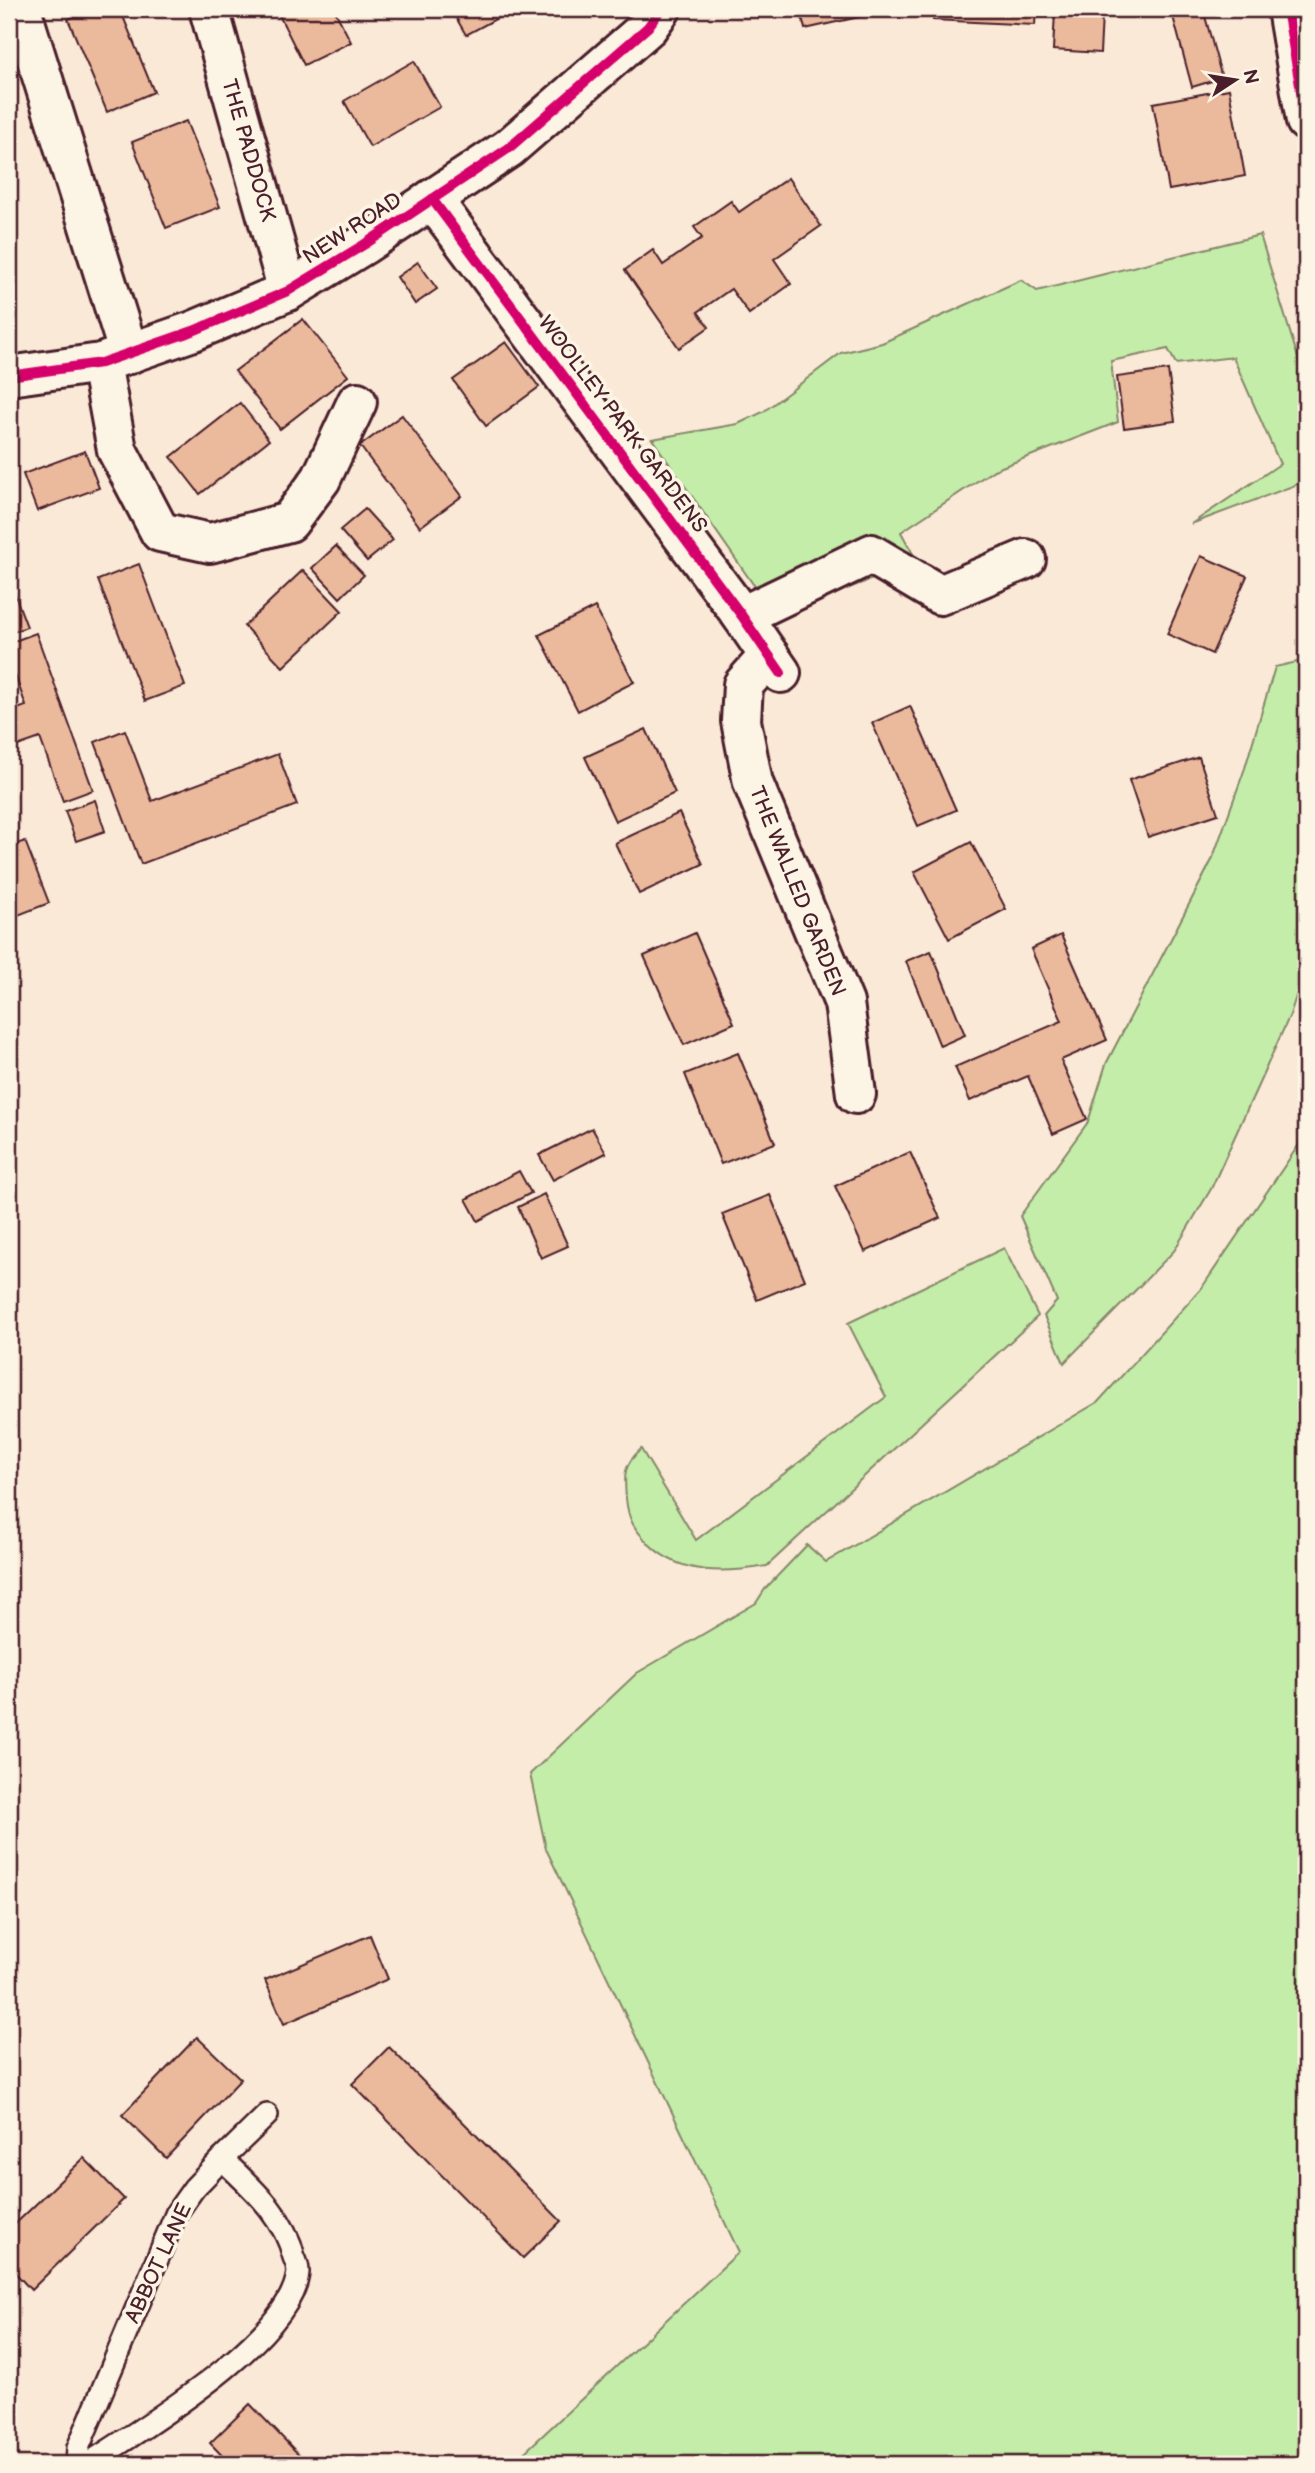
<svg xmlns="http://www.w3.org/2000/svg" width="1315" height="2473" font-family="'Balsamiq Sans',sans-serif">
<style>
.green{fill:#c3eda9;stroke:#86866a;stroke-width:2}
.building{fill:#ebb99c;stroke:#4a1f2b;stroke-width:2}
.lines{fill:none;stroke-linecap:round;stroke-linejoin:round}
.lane-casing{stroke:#4a1f2b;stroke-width:26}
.street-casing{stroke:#4a1f2b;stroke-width:44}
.secondary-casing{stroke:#4a1f2b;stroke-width:44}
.lane{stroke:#fcf5e5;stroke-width:21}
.street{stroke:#fcf5e5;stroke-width:38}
.secondary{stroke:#fcf5e5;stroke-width:38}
.cycleway-casing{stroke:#fcf5e5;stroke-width:15}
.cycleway{stroke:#d6006c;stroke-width:10}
.labels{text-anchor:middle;stroke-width:7;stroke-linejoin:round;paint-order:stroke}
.street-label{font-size:21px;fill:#4a1f2b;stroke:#fcf5e5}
</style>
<rect width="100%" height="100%" fill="#f9e9d6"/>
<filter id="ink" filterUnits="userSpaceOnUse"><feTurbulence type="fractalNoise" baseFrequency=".0143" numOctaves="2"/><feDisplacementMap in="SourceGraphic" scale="14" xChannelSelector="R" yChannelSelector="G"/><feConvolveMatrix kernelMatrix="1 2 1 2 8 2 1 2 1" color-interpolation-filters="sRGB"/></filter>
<g filter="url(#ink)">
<g class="green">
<path d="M 1260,235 L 1306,384 L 1306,481 L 1191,524 L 1280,464 L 1233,357 L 1176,364 L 1168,349 L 1111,361 L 1118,422 L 994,470 L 901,532 L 913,554 L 875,578 L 810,603 L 784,602 L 753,584 L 652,439 L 738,424 L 763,412 L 841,353 L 882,343 L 1021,280 L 1037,291 Z"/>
<path d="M 1306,660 L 1306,965 L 1290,1015 L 1211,1189 L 1174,1251 L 1064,1363 L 1044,1316 L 1057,1301 L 1020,1216 L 1088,1122 L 1106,1064 L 1212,860 L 1245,768 L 1275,667 Z"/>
<path d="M 1306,1124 L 1306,2464 L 512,2464 L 739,2252 L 546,1849 L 530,1774 L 637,1673 L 756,1603 L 765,1589 L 807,1545 L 826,1562 L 1098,1402 L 1201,1289 L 1298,1146 Z"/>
<path d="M 1004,1248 L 1038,1316 L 767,1566 C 726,1573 682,1576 650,1545 C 634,1529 628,1520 626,1498 C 624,1474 623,1466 641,1449 L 696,1540 L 886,1397 L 848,1323 Z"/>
</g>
<g class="building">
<path d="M 93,9 L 120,9 L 154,92 L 107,112 L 68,19 Z"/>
<path d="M 276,9 L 334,9 L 351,42 L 304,65 Z"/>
<path d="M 451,9 L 514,9 L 466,35 Z"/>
<path d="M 800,9 L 895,9 L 805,29 Z"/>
<path d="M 933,9 L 1036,9 L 1035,25 L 933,20 Z"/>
<path d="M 1171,9 L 1203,9 L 1222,78 L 1192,87 Z"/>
<path d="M 1055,12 L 1102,15 L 1100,53 L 1053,50 Z"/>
<path d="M 414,61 L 440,107 L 370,147 L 344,101 Z"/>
<path d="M 1229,89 L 1245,176 L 1169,190 L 1153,103 Z"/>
<path d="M 186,121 L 220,207 L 166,228 L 132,142 Z"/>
<path d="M 788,178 L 821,226 L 774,259 L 791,284 L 749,314 L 731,289 L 698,312 L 709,327 L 679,348 L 625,270 L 653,250 L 663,265 L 702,238 L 694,227 L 731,201 L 739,212 Z"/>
<path d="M 418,262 L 437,289 L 415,304 L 397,277 Z"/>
<path d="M 303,319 L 348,376 L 280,429 L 235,371 Z"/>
<path d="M 506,342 L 539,387 L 486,426 L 453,380 Z"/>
<path d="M 1168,370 L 1175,421 L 1124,428 L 1117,377 Z"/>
<path d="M 240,403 L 269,440 L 200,494 L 171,457 Z"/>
<path d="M 402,415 L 462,496 L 420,527 L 360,446 Z"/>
<path d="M 85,451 L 99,488 L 37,511 L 23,474 Z"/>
<path d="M 365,509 L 393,540 L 367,561 L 340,530 Z"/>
<path d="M 336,546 L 364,575 L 340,598 L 312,568 Z"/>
<path d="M 1201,556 L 1247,576 L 1212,654 L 1167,634 Z"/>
<path d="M 139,564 L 185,686 L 145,701 L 98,580 Z"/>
<path d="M 303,570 L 342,611 L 283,667 L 244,626 Z"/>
<path d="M 9,579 L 27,627 L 9,633 Z"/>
<path d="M 595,607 L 634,682 L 578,711 L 539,635 Z"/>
<path d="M 36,633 L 93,790 L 63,801 L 40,738 L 9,749 L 9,712 L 26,706 L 9,658 L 9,643 Z"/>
<path d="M 910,706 L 956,810 L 918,826 L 872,723 Z"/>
<path d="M 646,729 L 675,793 L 615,821 L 585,757 Z"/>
<path d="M 125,730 L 152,801 L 278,754 L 297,805 L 141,864 L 95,742 Z"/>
<path d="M 1199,757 L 1218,814 L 1148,837 L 1129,780 Z"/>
<path d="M 95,800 L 105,831 L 76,841 L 65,811 Z"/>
<path d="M 679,813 L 703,864 L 639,894 L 615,843 Z"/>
<path d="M 25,841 L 49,903 L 13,917 L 9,905 L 9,847 Z"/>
<path d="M 971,842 L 1006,909 L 949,939 L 914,872 Z"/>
<path d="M 695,933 L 734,1023 L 684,1045 L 644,956 Z"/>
<path d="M 1061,935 L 1107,1040 L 1061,1060 L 1087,1119 L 1053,1134 L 1028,1076 L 970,1101 L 955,1067 L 1062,1021 L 1031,949 Z"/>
<path d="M 931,951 L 965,1035 L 940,1046 L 906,961 Z"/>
<path d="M 738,1053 L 775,1143 L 721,1164 L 685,1074 Z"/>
<path d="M 592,1128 L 606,1153 L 553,1180 L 539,1155 Z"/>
<path d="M 910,1152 L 940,1218 L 865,1252 L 835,1186 Z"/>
<path d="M 519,1171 L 531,1193 L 478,1221 L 466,1199 Z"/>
<path d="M 544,1194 L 568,1246 L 541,1258 L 518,1207 Z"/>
<path d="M 770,1195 L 805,1280 L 757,1300 L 722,1214 Z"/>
<path d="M 370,1935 L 388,1979 L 284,2024 L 265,1980 Z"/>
<path d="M 197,2037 L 241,2079 L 166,2158 L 122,2115 Z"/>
<path d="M 389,2047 L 561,2221 L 523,2258 L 352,2084 Z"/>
<path d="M 84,2158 L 124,2199 L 31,2290 L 9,2266 L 9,2230 Z"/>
<path d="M 250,2404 L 308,2464 L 230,2464 L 210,2443 Z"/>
</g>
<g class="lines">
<g class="lane-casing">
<g id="lane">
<path d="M 222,2159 L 267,2115"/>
<path d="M 77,2464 L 78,2448 L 177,2212 L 194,2188 L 222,2159 C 252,2188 284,2215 294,2257 C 296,2261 298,2268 298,2272 C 292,2339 141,2429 88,2464"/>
</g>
</g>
<g class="street-casing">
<g id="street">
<path d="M 21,9 L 129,354"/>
<path d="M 209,9 L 288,291"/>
<path d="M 1287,9 L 1306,121"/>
<path d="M 432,199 L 742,616 L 781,673"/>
<path d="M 101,363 L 117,450 L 160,532 L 210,543 L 289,522 L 321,479 L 357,402"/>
<path d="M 742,616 L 871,554 L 940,595 L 1026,559"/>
<path d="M 769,656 L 743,685 L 741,721 L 753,783 L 844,1003 L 856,1094"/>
</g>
</g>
<g class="secondary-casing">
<path id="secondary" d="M 9,376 L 101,363 L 193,331 L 288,291 L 365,244 L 509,148 L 648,27 L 661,9"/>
</g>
<use href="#lane" class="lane"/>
<use href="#street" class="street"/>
<use href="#secondary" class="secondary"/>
<g class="cycleway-casing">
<g id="cycleway">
<path d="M 1287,9 L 1306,121"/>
<path d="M 432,199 L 742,616 L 781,673"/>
<path d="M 9,376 L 101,363 L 193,331 L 288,291 L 365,244 L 509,148 L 648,27 L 661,9"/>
</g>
</g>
<use href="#cycleway" class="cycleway"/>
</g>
</g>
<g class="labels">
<g class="street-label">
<text transform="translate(249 150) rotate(74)" y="7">THE PADDOCK</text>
<text transform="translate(352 228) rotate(-33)" y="7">NEW ROAD</text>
<text transform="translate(623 424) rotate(53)" y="7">WOOLLEY PARK GARDENS</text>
<text transform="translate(798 891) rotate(68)" y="7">THE WALLED GARDEN</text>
<text transform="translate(158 2263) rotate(-65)" y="7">ABBOT LANE</text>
</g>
</g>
<rect width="1315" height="2473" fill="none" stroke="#fcf5e5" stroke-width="35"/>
<rect x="18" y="18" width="1280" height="2438" fill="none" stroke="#4a1f2b" stroke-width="2.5" filter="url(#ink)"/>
<g transform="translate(1235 80) rotate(78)" stroke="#fcf5e5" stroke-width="5" paint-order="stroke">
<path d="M0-5L12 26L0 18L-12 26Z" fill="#4a1f2b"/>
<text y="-10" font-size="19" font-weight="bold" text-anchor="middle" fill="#4a1f2b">N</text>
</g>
</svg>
